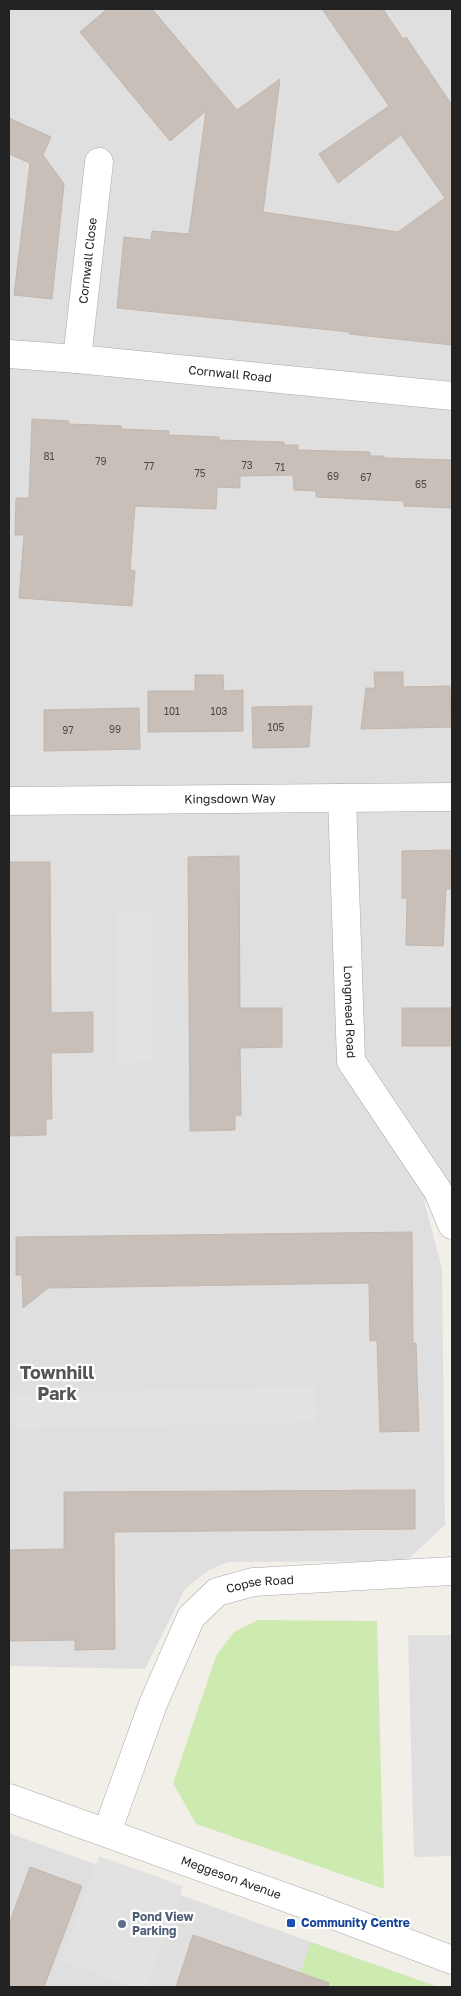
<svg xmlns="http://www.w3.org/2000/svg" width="461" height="1996" font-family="'Golos Text',sans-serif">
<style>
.residential{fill:#e0dfdf}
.grass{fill:#cdebb0}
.parking{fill:#e2e2e2}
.building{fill:#c7bfb8;stroke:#c4b6ab}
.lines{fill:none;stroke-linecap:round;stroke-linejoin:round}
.street-casing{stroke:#a9a9a9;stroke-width:29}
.street{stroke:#fff;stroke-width:28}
.transit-dot{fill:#1a4fb4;stroke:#fff;stroke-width:2}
.service-dot{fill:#5c6f8a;stroke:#fff;stroke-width:2}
.labels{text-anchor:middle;stroke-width:4.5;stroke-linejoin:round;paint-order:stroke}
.number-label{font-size:10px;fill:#4b4948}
.street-label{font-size:12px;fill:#222;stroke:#fff}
.service-label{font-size:12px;font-weight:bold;fill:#4e5e75;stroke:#fff;text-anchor:start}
.transit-label{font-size:12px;font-weight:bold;fill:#164399;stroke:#fff;text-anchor:start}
.district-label{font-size:18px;font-weight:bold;fill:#555;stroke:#fff}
</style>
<rect width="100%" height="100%" fill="#f2efe9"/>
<g class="residential">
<path d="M 9,9 L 452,9 L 452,1201 L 424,1201 L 442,1268 L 445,1525 L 406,1561 L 228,1562 L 209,1570 L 185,1589 L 145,1669 L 9,1666 Z"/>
<path d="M 408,1635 L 452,1635 L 452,1856 L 414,1857 Z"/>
<path d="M 9,1833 L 311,1942 L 438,1987 L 9,1987 Z"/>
</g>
<g class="grass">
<path d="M 258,1620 L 377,1621 L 384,1889 L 196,1824 L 173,1783 L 216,1656 L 234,1632 Z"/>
<path d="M 311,1942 L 438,1987 L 295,1987 Z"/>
</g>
<g class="parking">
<path d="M 151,911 L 153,1062 L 117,1063 L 116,912 Z"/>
<path d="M 316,1386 L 317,1422 L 16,1429 L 15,1394 Z"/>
<path d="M 99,1856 L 183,1886 L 147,1987 L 133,1987 L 60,1961 Z"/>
</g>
<g class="building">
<path d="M 107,9 L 152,9 L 237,110 L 280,79 L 263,212 L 398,232 L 445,198 L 401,135 L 338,183 L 319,154 L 389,106 L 322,9 L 383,9 L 403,39 L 406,37 L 452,105 L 452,345 L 349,334 L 350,332 L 117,308 L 124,237 L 151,240 L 152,231 L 189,234 L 206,111 L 170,141 L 80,32 Z"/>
<path d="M 9,118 L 51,137 L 43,155 L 64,184 L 52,299 L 14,295 L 30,163 L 9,154 Z"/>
<path d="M 32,419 L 69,421 L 69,424 L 121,426 L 121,429 L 169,431 L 169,435 L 219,437 L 219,440 L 284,442 L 284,445 L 298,445 L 298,450 L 370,452 L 370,456 L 384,456 L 384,458 L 452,460 L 452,508 L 404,506 L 404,501 L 316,497 L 316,491 L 294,490 L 293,475 L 240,476 L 240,488 L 217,487 L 216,509 L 135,506 L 130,570 L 135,571 L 132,606 L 19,598 L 24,535 L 15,535 L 16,498 L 29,498 Z"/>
<path d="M 374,672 L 403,672 L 403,687 L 450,686 L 451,727 L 361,729 L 366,688 L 375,688 Z"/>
<path d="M 195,675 L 223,675 L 224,691 L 243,690 L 243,731 L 148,732 L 148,691 L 195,691 Z"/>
<path d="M 312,706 L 309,747 L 253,748 L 252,707 Z"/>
<path d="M 139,708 L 140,749 L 44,751 L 44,710 Z"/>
<path d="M 452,850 L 452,889 L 446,889 L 443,946 L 406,945 L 407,898 L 402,898 L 402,851 Z"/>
<path d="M 239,856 L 240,1008 L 282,1008 L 282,1047 L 240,1048 L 241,1115 L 235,1115 L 235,1130 L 190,1131 L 188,857 Z"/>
<path d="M 9,862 L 50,862 L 51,1013 L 93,1012 L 93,1052 L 51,1053 L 52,1119 L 46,1119 L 46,1135 L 9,1136 Z"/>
<rect x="402" y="1008" width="50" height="38"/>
<path d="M 412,1232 L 413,1344 L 416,1343 L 419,1431 L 380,1432 L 377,1340 L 370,1341 L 369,1283 L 48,1288 L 23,1308 L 22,1275 L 16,1275 L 16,1237 Z"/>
<path d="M 415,1490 L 415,1529 L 114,1532 L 115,1649 L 75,1650 L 75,1640 L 9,1641 L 9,1550 L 64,1549 L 64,1492 Z"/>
<path d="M 30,1867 L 82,1886 L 44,1987 L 9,1987 L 9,1924 Z"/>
<path d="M 193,1935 L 329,1983 L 328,1987 L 176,1987 Z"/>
</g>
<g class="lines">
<g class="street-casing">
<g id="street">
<path id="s1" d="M 9,354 L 77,359 L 452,396"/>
<path id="s2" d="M 77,359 L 99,162"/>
<path id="s3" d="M 342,798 L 351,1061 L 438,1191 L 452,1225"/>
<path id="s4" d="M 9,801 L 452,797"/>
<path id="s5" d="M 9,1798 L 315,1908 L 452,1960"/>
<path id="s6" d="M 107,1832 L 153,1704 L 191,1617 L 217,1592 L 253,1582 L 452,1571"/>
</g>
</g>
<use href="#street" class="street"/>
</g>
<rect class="transit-dot" x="286" y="1918" width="10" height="10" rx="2.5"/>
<circle class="service-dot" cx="122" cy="1924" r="5"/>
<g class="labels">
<g class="number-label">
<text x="49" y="460">81</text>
<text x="101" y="465">79</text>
<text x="247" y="469">73</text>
<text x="149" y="470">77</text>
<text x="280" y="471">71</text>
<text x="200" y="477">75</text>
<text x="333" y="480">69</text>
<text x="366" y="481">67</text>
<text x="421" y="488">65</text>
<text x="172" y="715">101</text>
<text x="219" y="715">103</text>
<text x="276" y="731">105</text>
<text x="115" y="733">99</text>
<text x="68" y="734">97</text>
</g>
<g class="street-label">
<text dy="4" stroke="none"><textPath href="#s2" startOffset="99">Cornwall Close</textPath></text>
<text dy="4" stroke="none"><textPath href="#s1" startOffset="222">Cornwall Road</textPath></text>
<text dy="4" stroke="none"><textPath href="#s4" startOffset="221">Kingsdown Way</textPath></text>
<text dy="4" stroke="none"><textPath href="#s3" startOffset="214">Longmead Road</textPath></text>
<text dy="4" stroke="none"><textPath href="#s6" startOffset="311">Copse Road</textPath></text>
<text dy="4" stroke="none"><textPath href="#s5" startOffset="236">Meggeson Avenue</textPath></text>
</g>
<g class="service-label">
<text x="132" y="1921">Pond View<tspan x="132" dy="14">Parking</tspan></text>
</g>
<g class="transit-label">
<text x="301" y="1927">Community Centre</text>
</g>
<g class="district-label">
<text x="57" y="1379">Townhill<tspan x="57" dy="21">Park</tspan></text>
</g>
</g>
<rect width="461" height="1996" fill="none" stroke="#222222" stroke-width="20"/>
</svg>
